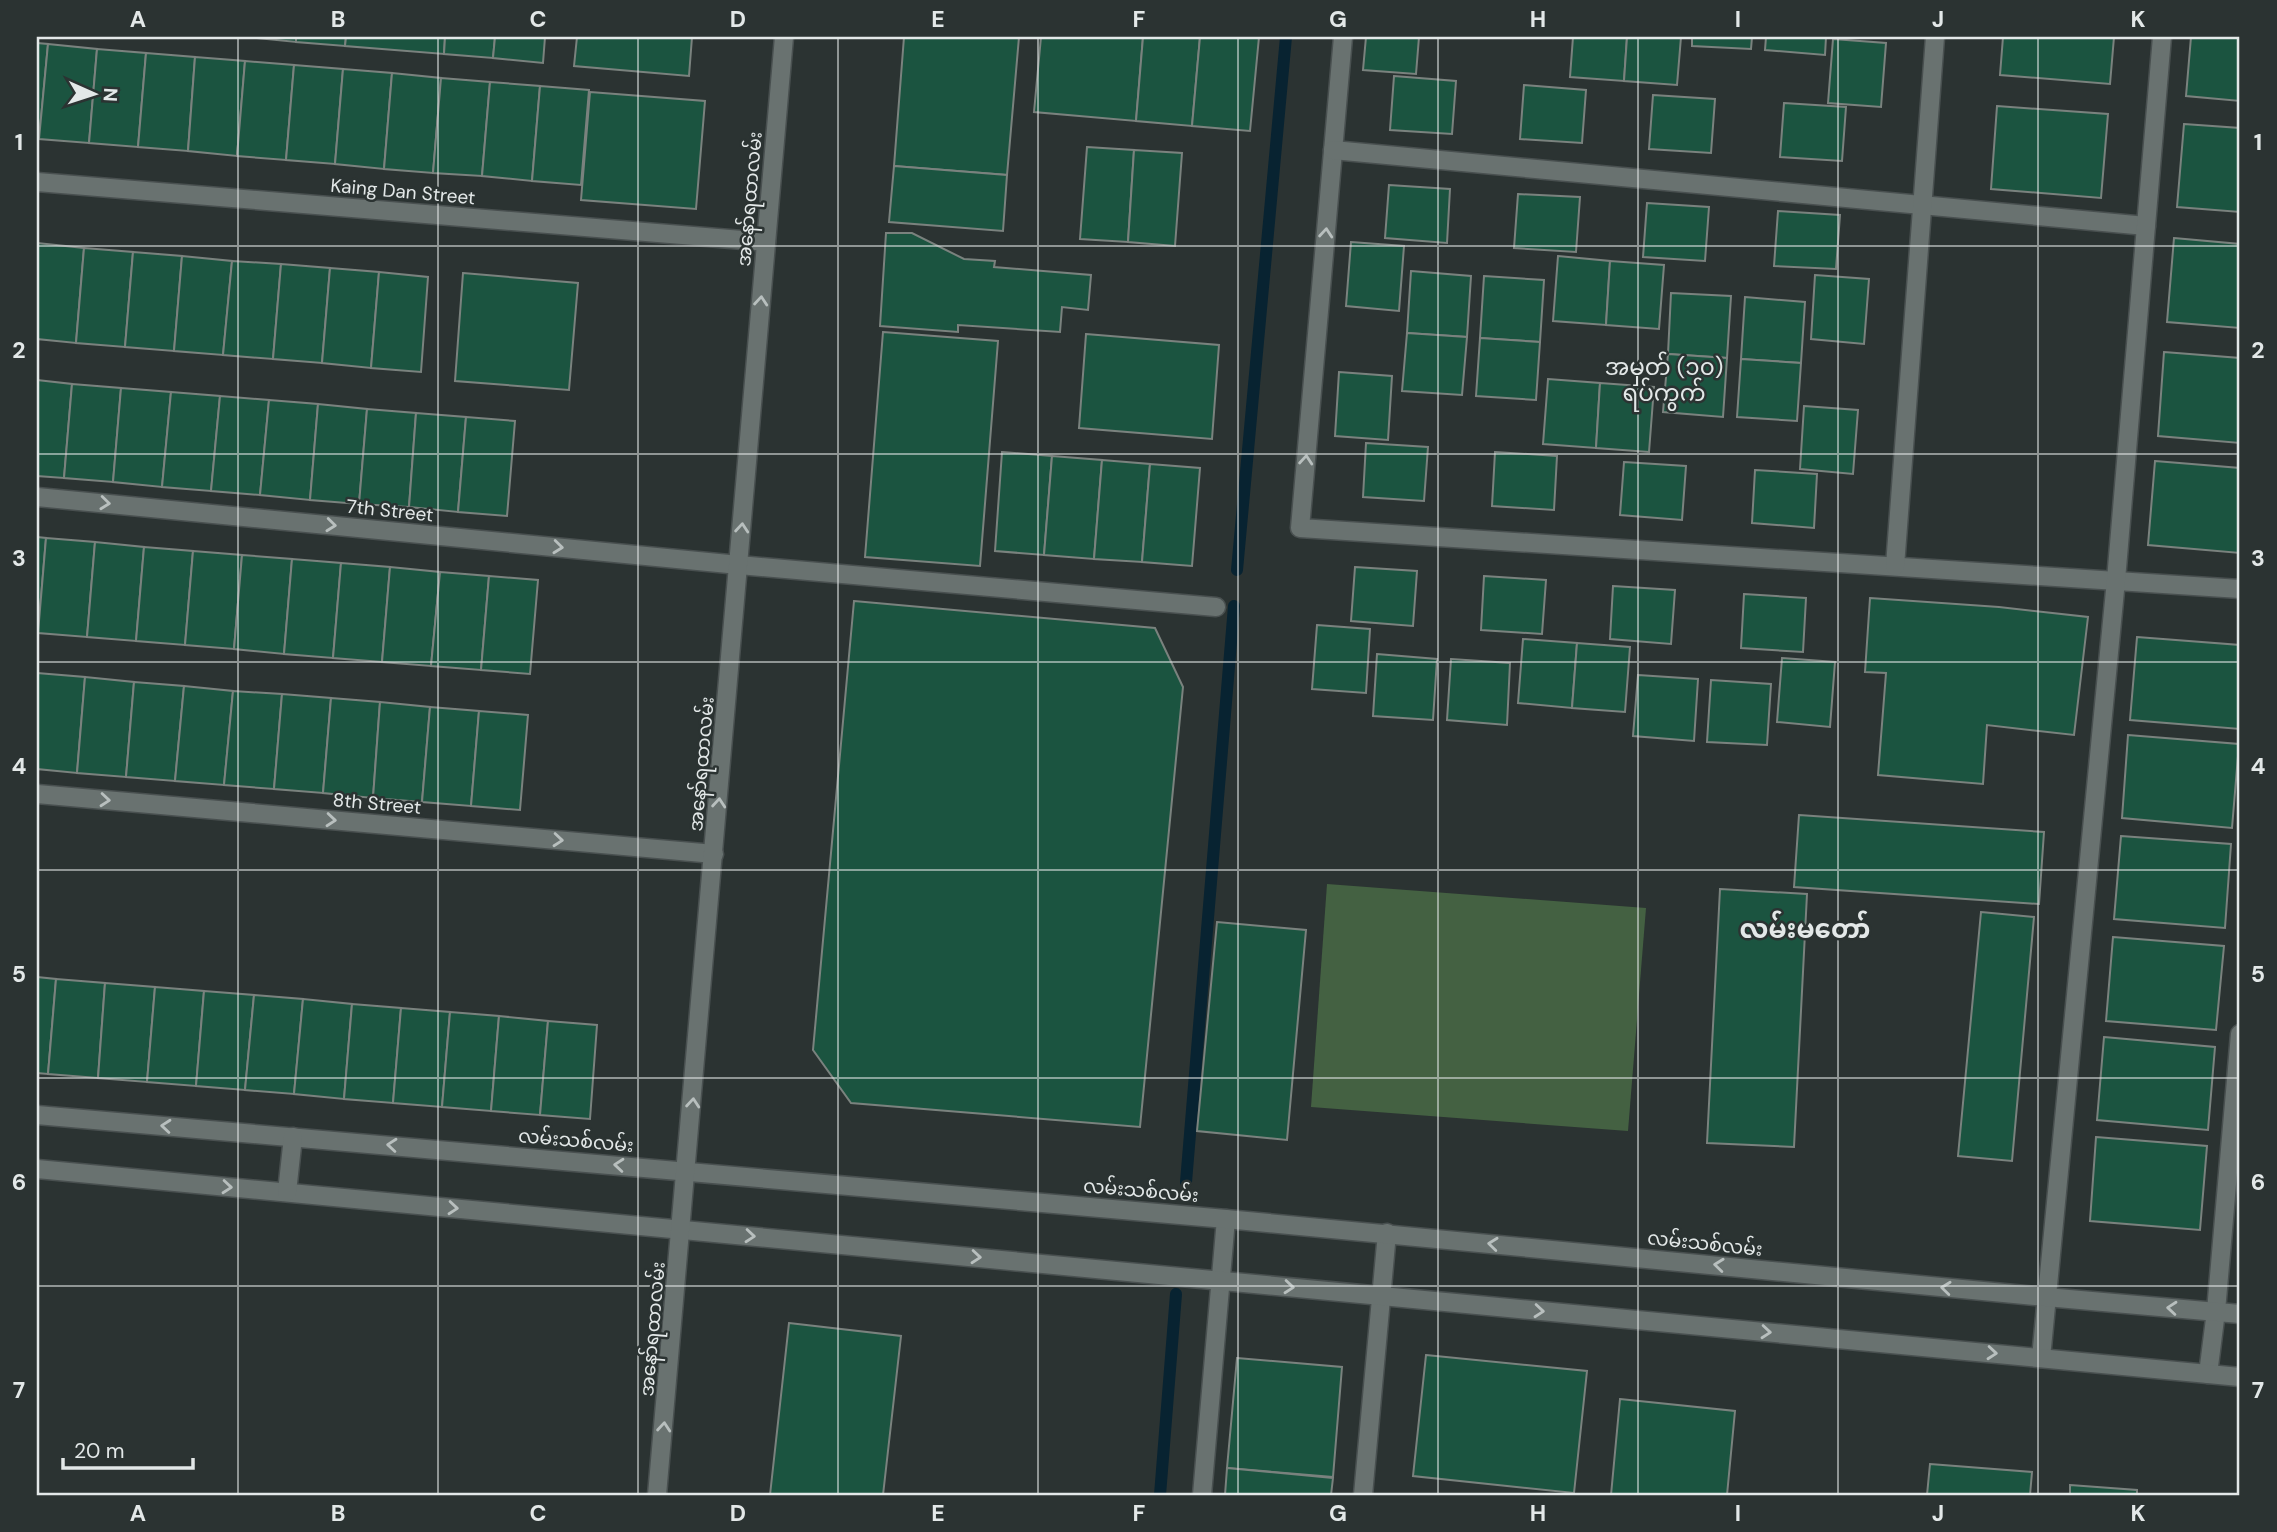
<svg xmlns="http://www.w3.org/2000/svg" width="2277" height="1532" font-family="'DM Sans','Noto Sans Myanmar',sans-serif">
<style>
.green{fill:#446142}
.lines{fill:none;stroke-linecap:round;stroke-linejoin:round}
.stream{stroke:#082331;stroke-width:12}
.building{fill:#1b5440;stroke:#7a827e;stroke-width:2}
.minor-casing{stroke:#495050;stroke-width:21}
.secondary-casing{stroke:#495050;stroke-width:21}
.minor{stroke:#697270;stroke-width:18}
.secondary{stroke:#697270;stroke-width:18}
.oneway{stroke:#b8bfbe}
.grid{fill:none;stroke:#e3e8e8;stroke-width:2;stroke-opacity:0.55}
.labels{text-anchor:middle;stroke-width:5;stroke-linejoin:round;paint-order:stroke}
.street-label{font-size:19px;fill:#e3e8e8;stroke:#2b3332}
.quarter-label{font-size:23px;fill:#e3e8e8;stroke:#2b3332}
.district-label{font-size:26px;font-weight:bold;fill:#e3e8e8;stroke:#2b3332}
.neatline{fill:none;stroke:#e3e8e8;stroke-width:2.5}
.grid-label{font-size:23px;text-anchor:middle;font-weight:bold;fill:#e3e8e8}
</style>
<rect width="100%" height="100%" fill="#2b3332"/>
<path class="green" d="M 1327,884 L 1646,908 L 1628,1131 L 1311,1107 Z"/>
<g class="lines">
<g class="stream">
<path d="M 1237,570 L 1286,37"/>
<path d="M 1186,1182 L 1234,606"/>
<path d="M 1160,1495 L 1176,1294"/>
</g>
</g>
<g class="building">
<path d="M 247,37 L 296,37 L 296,42 Z"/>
<path d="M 296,37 L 346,37 L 345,46 L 296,42 Z"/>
<path d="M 346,37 L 445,37 L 444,54 L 345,46 Z"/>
<path d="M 445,37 L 495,37 L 493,58 L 444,54 Z"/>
<path d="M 495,37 L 545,37 L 543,63 L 493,58 Z"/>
<path d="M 577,37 L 692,37 L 689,76 L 574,66 Z"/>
<path d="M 904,37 L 1019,37 L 1007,175 L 894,166 Z"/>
<path d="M 1041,37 L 1143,37 L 1136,121 L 1034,112 Z"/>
<path d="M 1143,37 L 1200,37 L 1192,126 L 1136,121 Z"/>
<path d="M 1200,37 L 1259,37 L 1250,131 L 1192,126 Z"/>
<path d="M 1366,37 L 1419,37 L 1416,74 L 1363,70 Z"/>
<path d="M 1573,37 L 1627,37 L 1624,81 L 1570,77 Z"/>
<path d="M 1627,37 L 1681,37 L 1677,85 L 1624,81 Z"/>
<path d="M 1692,37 L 1752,37 L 1751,49 L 1692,46 Z"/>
<path d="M 1766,37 L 1826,37 L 1825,55 L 1765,50 Z"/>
<path d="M 2003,37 L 2114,37 L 2110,84 L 2000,75 Z"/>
<path d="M 2191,37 L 2240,37 L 2240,101 L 2186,96 Z"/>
<path d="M 1833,39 L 1886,43 L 1881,107 L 1828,103 Z"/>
<path d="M 37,43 L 48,44 L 39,139 L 37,139 Z"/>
<path d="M 48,44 L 97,49 L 89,143 L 39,139 Z"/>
<path d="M 97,49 L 146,53 L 138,147 L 89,143 Z"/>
<path d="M 146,53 L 195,57 L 188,151 L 138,147 Z"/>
<path d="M 195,57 L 245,61 L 237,156 L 188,151 Z"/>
<path d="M 245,61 L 294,65 L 286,160 L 237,156 Z"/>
<path d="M 294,65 L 343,69 L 335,164 L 286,160 Z"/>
<path d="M 343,69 L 392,73 L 384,169 L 335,164 Z"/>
<path d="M 392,73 L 441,78 L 433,173 L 384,169 Z"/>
<path d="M 1394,76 L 1456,81 L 1452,134 L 1390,130 Z"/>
<path d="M 441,78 L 490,82 L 482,176 L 433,173 Z"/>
<path d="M 490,82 L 540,86 L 532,181 L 482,176 Z"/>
<path d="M 1524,85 L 1586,90 L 1582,143 L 1520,139 Z"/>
<path d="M 540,86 L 589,90 L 581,185 L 532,181 Z"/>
<path d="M 590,92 L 705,101 L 696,209 L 581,200 Z"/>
<path d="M 1653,95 L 1715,99 L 1711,153 L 1649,149 Z"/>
<path d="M 1784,103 L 1846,107 L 1842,161 L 1780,157 Z"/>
<path d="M 1997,106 L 2108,114 L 2101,198 L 1991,189 Z"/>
<path d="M 2184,124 L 2240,128 L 2240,212 L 2177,207 Z"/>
<path d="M 1087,147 L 1134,150 L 1128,242 L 1080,239 Z"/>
<path d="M 1134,150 L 1182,153 L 1175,246 L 1128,242 Z"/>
<path d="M 894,166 L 1007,175 L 1003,231 L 889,222 Z"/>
<path d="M 1389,185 L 1450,189 L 1447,243 L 1385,238 Z"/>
<path d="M 1518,194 L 1580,197 L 1576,252 L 1514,248 Z"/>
<path d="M 1647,203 L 1709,207 L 1705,261 L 1643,257 Z"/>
<path d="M 1778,211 L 1840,215 L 1836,269 L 1774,266 Z"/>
<path d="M 886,233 L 912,233 L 964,259 L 995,261 L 994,267 L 1091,275 L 1088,310 L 1062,307 L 1060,332 L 958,325 L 958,332 L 880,326 Z"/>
<path d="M 2174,238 L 2240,244 L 2240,328 L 2167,322 Z"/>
<path d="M 1351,242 L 1404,246 L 1399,311 L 1346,306 Z"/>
<path d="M 37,243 L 84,248 L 76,343 L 37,339 Z"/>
<path d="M 84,248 L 133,252 L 125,347 L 76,343 Z"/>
<path d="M 133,252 L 182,256 L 174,351 L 125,347 Z"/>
<path d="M 182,256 L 232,261 L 223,355 L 174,351 Z"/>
<path d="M 1558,256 L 1610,261 L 1606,325 L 1553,321 Z"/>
<path d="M 232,261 L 281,264 L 273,359 L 223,355 Z"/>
<path d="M 1610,261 L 1664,265 L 1659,329 L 1606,325 Z"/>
<path d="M 281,264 L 330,268 L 322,363 L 273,359 Z"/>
<path d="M 330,268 L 379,272 L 371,368 L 322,363 Z"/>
<path d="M 1411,271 L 1471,276 L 1467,337 L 1407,333 Z"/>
<path d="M 379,272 L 428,277 L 421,372 L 371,368 Z"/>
<path d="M 463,273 L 578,283 L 569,390 L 455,381 Z"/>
<path d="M 1815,275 L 1869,279 L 1864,344 L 1811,339 Z"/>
<path d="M 1484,276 L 1544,280 L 1540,342 L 1480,338 Z"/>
<path d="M 1671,293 L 1731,296 L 1727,358 L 1668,354 Z"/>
<path d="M 1745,297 L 1805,302 L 1801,363 L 1741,359 Z"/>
<path d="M 883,332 L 998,341 L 980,566 L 865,557 Z"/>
<path d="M 1407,333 L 1467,337 L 1462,395 L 1402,391 Z"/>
<path d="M 1086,334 L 1219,345 L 1212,439 L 1079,428 Z"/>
<path d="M 1480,338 L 1540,342 L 1536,400 L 1476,396 Z"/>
<path d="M 2164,352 L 2240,358 L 2240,443 L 2158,436 Z"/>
<path d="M 1668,354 L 1727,358 L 1723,417 L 1663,412 Z"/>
<path d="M 1741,359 L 1801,363 L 1797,421 L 1737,417 Z"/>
<path d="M 1339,372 L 1392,376 L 1388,440 L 1335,436 Z"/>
<path d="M 1548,379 L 1600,383 L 1596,448 L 1543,444 Z"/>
<path d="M 37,380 L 72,384 L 64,478 L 37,476 Z"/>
<path d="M 1600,383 L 1654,387 L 1649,452 L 1596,448 Z"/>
<path d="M 72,384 L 121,388 L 113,482 L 64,478 Z"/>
<path d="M 121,388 L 171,392 L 162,487 L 113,482 Z"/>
<path d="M 171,392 L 220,396 L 211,491 L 162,487 Z"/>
<path d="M 220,396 L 269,400 L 260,495 L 211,491 Z"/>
<path d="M 269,400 L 318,404 L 310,500 L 260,495 Z"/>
<path d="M 318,404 L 367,409 L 359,504 L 310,500 Z"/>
<path d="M 1804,406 L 1858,410 L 1853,474 L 1800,469 Z"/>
<path d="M 367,409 L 416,413 L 409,507 L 359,504 Z"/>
<path d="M 416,413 L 466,417 L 458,512 L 409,507 Z"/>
<path d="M 466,417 L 515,421 L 507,516 L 458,512 Z"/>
<path d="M 1366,443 L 1428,447 L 1424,501 L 1363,497 Z"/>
<path d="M 1002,452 L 1052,456 L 1044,555 L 995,551 Z"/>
<path d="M 1495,452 L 1557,456 L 1554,510 L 1492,506 Z"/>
<path d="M 1052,456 L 1102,460 L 1094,559 L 1044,555 Z"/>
<path d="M 1102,460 L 1150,464 L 1142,562 L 1094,559 Z"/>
<path d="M 2155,461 L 2240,468 L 2240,553 L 2148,545 Z"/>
<path d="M 1624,462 L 1686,466 L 1682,520 L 1620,515 Z"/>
<path d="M 1150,464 L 1200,468 L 1192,566 L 1142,562 Z"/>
<path d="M 1755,470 L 1817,474 L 1814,528 L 1752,523 Z"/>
<path d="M 37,537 L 46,538 L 38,633 L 37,633 Z"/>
<path d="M 46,538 L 95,542 L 87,637 L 38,633 Z"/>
<path d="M 95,542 L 144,547 L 136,641 L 87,637 Z"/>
<path d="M 144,547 L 193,551 L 185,645 L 136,641 Z"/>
<path d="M 193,551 L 242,555 L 234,649 L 185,645 Z"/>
<path d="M 242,555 L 292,559 L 284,654 L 234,649 Z"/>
<path d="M 292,559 L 341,563 L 333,658 L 284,654 Z"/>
<path d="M 341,563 L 390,567 L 382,662 L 333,658 Z"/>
<path d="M 390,567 L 440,572 L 431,666 L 382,662 Z"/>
<path d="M 1355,567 L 1417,571 L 1413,626 L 1351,621 Z"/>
<path d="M 440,572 L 489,576 L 481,670 L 431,666 Z"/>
<path d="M 489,576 L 538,580 L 530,674 L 481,670 Z"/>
<path d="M 1484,576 L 1546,580 L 1542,634 L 1481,630 Z"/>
<path d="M 1613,586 L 1675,590 L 1671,644 L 1610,639 Z"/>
<path d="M 1744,594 L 1806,598 L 1803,652 L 1741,648 Z"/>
<path d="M 1870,598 L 1999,607 L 2088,617 L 2074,735 L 1987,725 L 1983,784 L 1878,775 L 1886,673 L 1865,672 Z"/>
<path d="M 854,601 L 1155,628 L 1183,687 L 1140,1127 L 851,1103 L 813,1050 Z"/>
<path d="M 1317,625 L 1370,629 L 1366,693 L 1312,689 Z"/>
<path d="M 2137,637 L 2240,645 L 2240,729 L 2130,720 Z"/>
<path d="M 1523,639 L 1577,643 L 1572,708 L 1518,703 Z"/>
<path d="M 1577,643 L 1630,647 L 1625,712 L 1572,708 Z"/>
<path d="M 1377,654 L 1437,659 L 1433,720 L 1373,716 Z"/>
<path d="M 1782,658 L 1835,662 L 1830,727 L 1777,722 Z"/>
<path d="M 1451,659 L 1510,663 L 1507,725 L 1447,720 Z"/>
<path d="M 37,673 L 85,677 L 77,773 L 37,769 Z"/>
<path d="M 1638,675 L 1698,679 L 1694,741 L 1633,736 Z"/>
<path d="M 85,677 L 134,682 L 126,777 L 77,773 Z"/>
<path d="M 1711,680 L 1771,684 L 1767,745 L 1707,742 Z"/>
<path d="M 134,682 L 184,686 L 175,781 L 126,777 Z"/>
<path d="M 184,686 L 233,691 L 224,785 L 175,781 Z"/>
<path d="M 233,691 L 282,694 L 274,789 L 224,785 Z"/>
<path d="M 282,694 L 331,698 L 323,793 L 274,789 Z"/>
<path d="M 331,698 L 380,702 L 373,798 L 323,793 Z"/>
<path d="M 380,702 L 430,707 L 422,802 L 373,798 Z"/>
<path d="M 430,707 L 479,711 L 471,806 L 422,802 Z"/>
<path d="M 479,711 L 528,715 L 520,810 L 471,806 Z"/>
<path d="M 2128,735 L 2239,744 L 2232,828 L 2122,818 Z"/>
<path d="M 1799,815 L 2044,832 L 2039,904 L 1794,887 Z"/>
<path d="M 2121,836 L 2231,844 L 2225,928 L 2114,919 Z"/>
<path d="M 1720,889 L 1807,894 L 1794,1147 L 1707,1143 Z"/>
<path d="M 1981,912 L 2034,917 L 2012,1161 L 1958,1156 Z"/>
<path d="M 1217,922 L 1306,930 L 1287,1140 L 1197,1131 Z"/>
<path d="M 2113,937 L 2224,946 L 2216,1030 L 2106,1021 Z"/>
<path d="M 37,977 L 56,979 L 48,1074 L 37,1073 Z"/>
<path d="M 56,979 L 105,983 L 98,1078 L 48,1074 Z"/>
<path d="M 105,983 L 155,987 L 147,1082 L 98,1078 Z"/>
<path d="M 155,987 L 204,991 L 196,1086 L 147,1082 Z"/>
<path d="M 204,991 L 254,995 L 245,1090 L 196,1086 Z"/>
<path d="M 254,995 L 303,999 L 294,1094 L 245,1090 Z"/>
<path d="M 303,999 L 352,1004 L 344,1099 L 294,1094 Z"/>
<path d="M 352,1004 L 401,1008 L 393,1103 L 344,1099 Z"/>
<path d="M 401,1008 L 450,1012 L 442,1107 L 393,1103 Z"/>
<path d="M 450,1012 L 499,1016 L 491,1111 L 442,1107 Z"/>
<path d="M 499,1016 L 548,1021 L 540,1115 L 491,1111 Z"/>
<path d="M 548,1021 L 597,1025 L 590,1119 L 540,1115 Z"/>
<path d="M 2104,1037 L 2215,1047 L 2208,1130 L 2097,1120 Z"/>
<path d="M 2096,1137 L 2207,1146 L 2200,1230 L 2090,1221 Z"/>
<path d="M 789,1323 L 901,1336 L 883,1495 L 770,1495 Z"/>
<path d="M 1426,1355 L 1587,1371 L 1574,1493 L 1413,1476 Z"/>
<path d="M 1237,1358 L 1342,1367 L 1333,1477 L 1227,1468 Z"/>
<path d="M 1620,1399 L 1735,1411 L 1727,1495 L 1611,1495 Z"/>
<path d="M 1930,1464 L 2032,1472 L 2030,1495 L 1927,1495 Z"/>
<path d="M 1227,1468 L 1333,1478 L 1331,1495 L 1225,1495 Z"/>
<path d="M 2070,1485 L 2137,1490 L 2137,1495 L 2070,1495 Z"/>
</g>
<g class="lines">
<g class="minor-casing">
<g id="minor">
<path d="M 1343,37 L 1300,528 L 2240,589"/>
<path d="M 1333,150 L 2146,226"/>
<path d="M 37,182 L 766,242"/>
<path d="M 37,497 L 739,565 L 1216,607"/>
<path d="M 1895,566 L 1935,37"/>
<path d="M 37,794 L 714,854"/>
<path d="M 2041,1358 L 2116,580 L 2162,37"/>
<path d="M 2208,1374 L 2216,1311 L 2240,1034"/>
<path d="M 1202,1495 L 1226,1219"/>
<path d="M 1363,1495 L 1387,1233"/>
</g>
</g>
<g class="secondary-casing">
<g id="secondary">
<path d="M 37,1115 L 1226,1219 L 2046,1297 L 2240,1314"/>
<path d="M 37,1169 L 2240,1377"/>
<path d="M 287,1192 L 293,1137"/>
<path d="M 657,1495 L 784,37"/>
</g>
</g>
<use href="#minor" class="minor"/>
<use href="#secondary" class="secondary"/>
</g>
<defs><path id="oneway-chevron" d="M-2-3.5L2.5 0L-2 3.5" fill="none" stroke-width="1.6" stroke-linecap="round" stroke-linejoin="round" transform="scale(1.75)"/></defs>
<g class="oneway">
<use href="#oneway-chevron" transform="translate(1326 233) rotate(-85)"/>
<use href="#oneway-chevron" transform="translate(761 301) rotate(-85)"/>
<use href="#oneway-chevron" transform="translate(1306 460) rotate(-85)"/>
<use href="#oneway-chevron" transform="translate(105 503) rotate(6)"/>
<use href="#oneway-chevron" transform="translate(331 525) rotate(6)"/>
<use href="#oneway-chevron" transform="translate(742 528) rotate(-85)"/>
<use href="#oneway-chevron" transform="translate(558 547) rotate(6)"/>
<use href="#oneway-chevron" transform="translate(105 800) rotate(5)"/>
<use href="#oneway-chevron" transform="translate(719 803) rotate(-85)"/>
<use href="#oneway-chevron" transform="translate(331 820) rotate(5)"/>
<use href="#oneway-chevron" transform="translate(558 840) rotate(5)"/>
<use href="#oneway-chevron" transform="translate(693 1103) rotate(-85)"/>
<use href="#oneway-chevron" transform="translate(166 1126) rotate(-175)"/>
<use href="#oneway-chevron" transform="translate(392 1145) rotate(-175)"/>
<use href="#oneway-chevron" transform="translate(619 1165) rotate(-175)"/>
<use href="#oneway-chevron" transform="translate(227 1187) rotate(5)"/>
<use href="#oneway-chevron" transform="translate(453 1208) rotate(5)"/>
<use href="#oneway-chevron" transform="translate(750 1236) rotate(5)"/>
<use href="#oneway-chevron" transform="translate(1493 1244) rotate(-174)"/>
<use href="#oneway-chevron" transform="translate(976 1257) rotate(5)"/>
<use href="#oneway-chevron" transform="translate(1719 1265) rotate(-174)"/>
<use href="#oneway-chevron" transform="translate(1289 1287) rotate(5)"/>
<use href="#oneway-chevron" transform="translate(1946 1288) rotate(-174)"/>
<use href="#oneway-chevron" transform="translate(2172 1308) rotate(-175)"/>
<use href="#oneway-chevron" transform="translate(1539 1311) rotate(5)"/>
<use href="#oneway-chevron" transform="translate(1766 1332) rotate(5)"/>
<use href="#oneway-chevron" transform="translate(1992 1353) rotate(5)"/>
<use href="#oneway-chevron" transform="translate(664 1427) rotate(-85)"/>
</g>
<path class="grid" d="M 238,37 L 238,1495M 438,37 L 438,1495M 638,37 L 638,1495M 838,37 L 838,1495M 1038,37 L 1038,1495M 1238,37 L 1238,1495M 1438,37 L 1438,1495M 1638,37 L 1638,1495M 1838,37 L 1838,1495M 2038,37 L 2038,1495M 37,246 L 2240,246M 37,454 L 2240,454M 37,662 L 2240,662M 37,870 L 2240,870M 37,1078 L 2240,1078M 37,1286 L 2240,1286"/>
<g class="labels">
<g class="street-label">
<text transform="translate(403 191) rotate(5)" y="7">Kaing Dan Street</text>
<text transform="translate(749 199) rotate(-85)" y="7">အနော်ရထာလမ်း</text>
<text transform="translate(390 510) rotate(6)" y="7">7th Street</text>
<text transform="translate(701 764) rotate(-85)" y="7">အနော်ရထာလမ်း</text>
<text transform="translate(377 803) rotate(5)" y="7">8th Street</text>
<text transform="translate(576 1140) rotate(5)" y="7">လမ်းသစ်လမ်း</text>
<text transform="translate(1141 1190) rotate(5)" y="7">လမ်းသစ်လမ်း</text>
<text transform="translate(1705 1243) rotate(6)" y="7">လမ်းသစ်လမ်း</text>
<text transform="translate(652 1329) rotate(-85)" y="7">အနော်ရထာလမ်း</text>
</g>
<g class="quarter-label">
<text x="1664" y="375">အမှတ် (၁၀)<tspan x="1664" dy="26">ရပ်ကွက်</tspan></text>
</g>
<g class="district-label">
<text x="1805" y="938">လမ်းမတော်</text>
</g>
</g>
<rect width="2277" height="1532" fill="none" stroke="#2b3332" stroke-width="77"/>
<g transform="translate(94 94) rotate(93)" stroke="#2b3332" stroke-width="5" paint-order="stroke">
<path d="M0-5L12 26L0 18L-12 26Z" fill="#e3e8e8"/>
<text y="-10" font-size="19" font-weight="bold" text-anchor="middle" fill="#e3e8e8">N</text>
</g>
<path d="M63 1458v10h130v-10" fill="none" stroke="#e3e8e8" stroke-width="3.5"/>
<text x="74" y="1458" font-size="21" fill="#e3e8e8" stroke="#2b3332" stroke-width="5" paint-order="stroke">20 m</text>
<rect x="38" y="38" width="2200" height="1456" class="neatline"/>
<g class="grid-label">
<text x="138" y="27">A</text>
<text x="338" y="27">B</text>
<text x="538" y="27">C</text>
<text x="738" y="27">D</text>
<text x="938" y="27">E</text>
<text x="1139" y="27">F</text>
<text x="1338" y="27">G</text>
<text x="1538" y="27">H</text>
<text x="1738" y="27">I</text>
<text x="1938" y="27">J</text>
<text x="2138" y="27">K</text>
<text x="19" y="150">1</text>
<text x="2258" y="150">1</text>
<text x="19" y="358">2</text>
<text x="2258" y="358">2</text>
<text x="19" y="566">3</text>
<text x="2258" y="566">3</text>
<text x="19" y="774">4</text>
<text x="2258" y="774">4</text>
<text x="19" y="982">5</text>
<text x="2258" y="982">5</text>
<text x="19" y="1190">6</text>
<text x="2258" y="1190">6</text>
<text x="19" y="1398">7</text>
<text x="2258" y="1398">7</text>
<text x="138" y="1521">A</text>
<text x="338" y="1521">B</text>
<text x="538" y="1521">C</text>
<text x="738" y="1521">D</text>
<text x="938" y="1521">E</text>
<text x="1139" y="1521">F</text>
<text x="1338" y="1521">G</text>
<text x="1538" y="1521">H</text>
<text x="1738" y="1521">I</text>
<text x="1938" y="1521">J</text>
<text x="2138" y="1521">K</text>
</g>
</svg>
